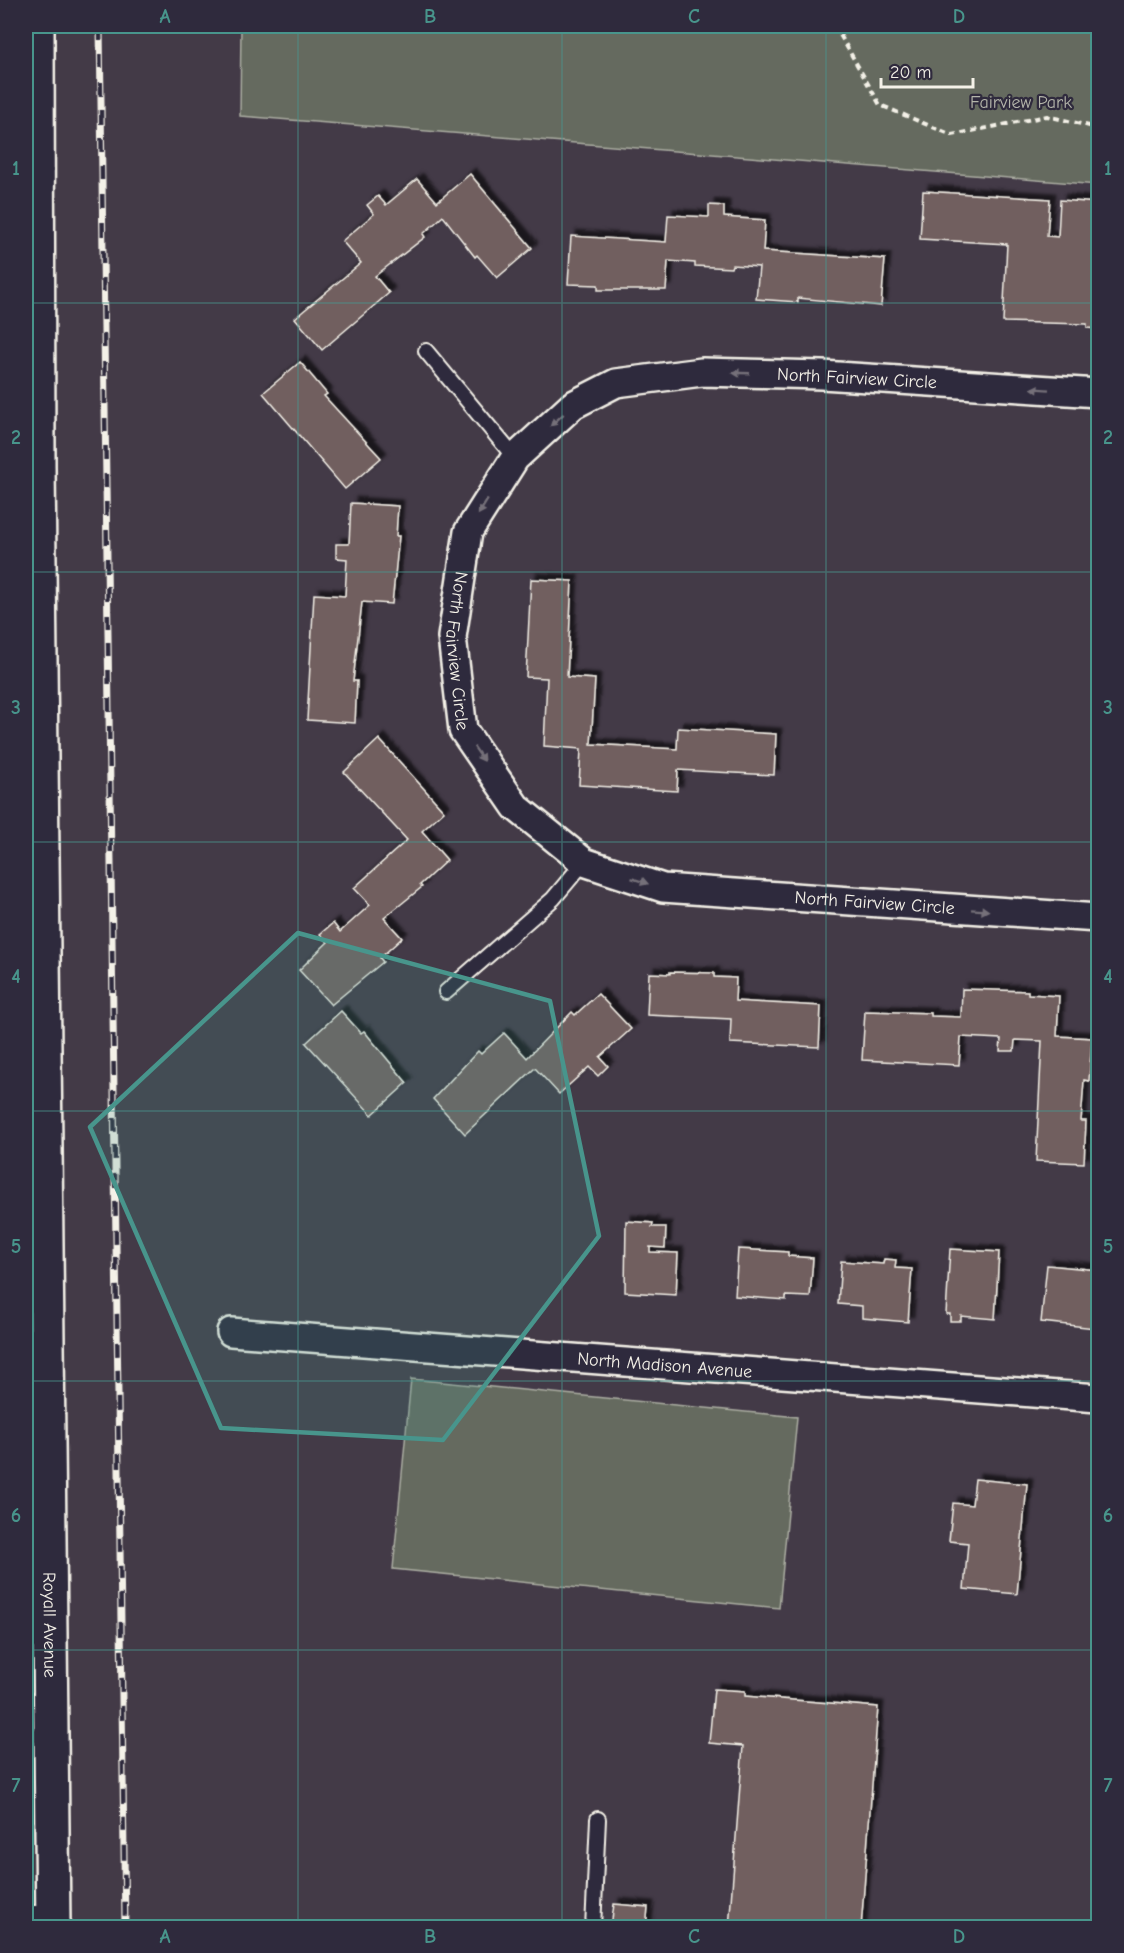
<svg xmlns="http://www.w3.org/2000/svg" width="1124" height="1953" font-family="'Comic Neue',sans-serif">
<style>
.green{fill:#656b5e;stroke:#acaea3;stroke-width:1.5}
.building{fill:#715e5e;stroke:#f4f1e8;stroke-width:1.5;filter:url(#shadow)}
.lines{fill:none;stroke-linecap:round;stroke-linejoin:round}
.lane-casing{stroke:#f4f1e8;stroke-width:18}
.street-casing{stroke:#f4f1e8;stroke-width:32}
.secondary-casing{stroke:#f4f1e8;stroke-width:38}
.path{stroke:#f4f1e8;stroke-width:4;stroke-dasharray:6 4.5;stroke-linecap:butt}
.lane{stroke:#2f2a3d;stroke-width:14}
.street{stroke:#2f2a3d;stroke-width:27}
.secondary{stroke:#2f2a3d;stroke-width:33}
.rail-casing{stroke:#f4f1e8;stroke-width:7}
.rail{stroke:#2f2a3d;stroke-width:4.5;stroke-dasharray:14;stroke-linecap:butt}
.oneway{fill:#747079}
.marked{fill:#48958c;fill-opacity:0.2;stroke:#48958c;stroke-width:4.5;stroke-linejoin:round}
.grid{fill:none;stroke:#48958c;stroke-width:1.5;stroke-opacity:0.55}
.labels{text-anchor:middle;stroke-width:4.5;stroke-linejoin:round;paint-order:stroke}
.park-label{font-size:18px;fill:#b4b5aa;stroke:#2f2a3d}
.street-label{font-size:18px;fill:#f4f1e8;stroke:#2f2a3d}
.neatline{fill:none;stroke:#48958c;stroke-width:2}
.grid-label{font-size:20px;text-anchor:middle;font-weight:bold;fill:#48958c}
</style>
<defs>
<filter id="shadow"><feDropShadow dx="5.5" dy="-5.5" stdDeviation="1.5" flood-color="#0009"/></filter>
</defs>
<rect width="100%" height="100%" fill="#433a47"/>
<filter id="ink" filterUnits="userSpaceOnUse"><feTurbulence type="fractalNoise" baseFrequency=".0167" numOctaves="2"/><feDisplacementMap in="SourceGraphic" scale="12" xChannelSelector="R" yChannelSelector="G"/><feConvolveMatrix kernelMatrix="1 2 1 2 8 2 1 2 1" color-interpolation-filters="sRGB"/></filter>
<g filter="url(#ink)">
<g class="green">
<path d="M 241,26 L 1098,26 L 1098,185 L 240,116 Z"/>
<path d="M 411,1379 L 797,1417 L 779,1608 L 393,1569 Z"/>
</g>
<g class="building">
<path d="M 470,174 L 532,248 L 497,278 L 477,255 L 475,257 L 443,216 L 423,234 L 425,237 L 375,276 L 389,293 L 322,350 L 295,318 L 361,263 L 342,241 L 374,214 L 367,205 L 378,196 L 386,205 L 417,179 L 437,202 Z"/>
<path d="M 923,191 L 1050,199 L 1047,236 L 1058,237 L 1060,200 L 1098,203 L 1098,329 L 1087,328 L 1087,324 L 1003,322 L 1007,244 L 920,239 Z"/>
<path d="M 709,205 L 724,206 L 724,217 L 765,220 L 763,251 L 885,259 L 881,306 L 798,298 L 798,302 L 756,299 L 759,267 L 732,265 L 731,268 L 695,266 L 695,263 L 668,261 L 666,290 L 598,290 L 598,285 L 568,284 L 571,236 L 666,242 L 668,215 L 709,217 Z"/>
<path d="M 300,362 L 327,394 L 324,396 L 381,458 L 345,489 L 263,393 Z"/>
<path d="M 351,503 L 398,506 L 396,536 L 399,536 L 392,604 L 362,602 L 353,681 L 357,681 L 355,723 L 307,720 L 314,594 L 345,596 L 347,559 L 336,558 L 336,544 L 349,544 Z"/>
<path d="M 531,579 L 572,581 L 567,677 L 595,679 L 591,744 L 677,749 L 678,728 L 776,734 L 774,775 L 678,770 L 677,791 L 579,785 L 581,749 L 544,746 L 547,678 L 526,677 Z"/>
<path d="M 379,739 L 444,811 L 422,831 L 447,860 L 420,885 L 422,887 L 384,918 L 402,938 L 380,958 L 383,962 L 331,1005 L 299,970 L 328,942 L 320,934 L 333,923 L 340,932 L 370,905 L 354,888 L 407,840 L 344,772 Z"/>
<path d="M 670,972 L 714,973 L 714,977 L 736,978 L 735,1001 L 821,1006 L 819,1047 L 730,1043 L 731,1019 L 647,1015 L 649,973 L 670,974 Z"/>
<path d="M 962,989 L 1028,991 L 1028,994 L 1059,996 L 1057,1036 L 1092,1038 L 1089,1081 L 1084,1080 L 1081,1121 L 1086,1121 L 1084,1163 L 1036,1161 L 1042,1041 L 1015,1040 L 1014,1051 L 1000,1051 L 1001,1039 L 961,1037 L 959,1065 L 862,1060 L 865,1011 L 931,1013 L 931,1016 L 961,1017 Z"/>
<path d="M 598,994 L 631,1029 L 600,1057 L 608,1066 L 598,1076 L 589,1067 L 559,1094 L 535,1068 L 465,1134 L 433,1099 L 478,1051 L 481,1054 L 504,1033 L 527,1058 L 572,1012 L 575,1015 Z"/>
<path d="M 341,1011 L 361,1033 L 364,1031 L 407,1083 L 372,1115 L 306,1043 Z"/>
<path d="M 626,1221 L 653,1223 L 652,1227 L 666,1227 L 665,1248 L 650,1247 L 650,1252 L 678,1253 L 676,1295 L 625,1292 Z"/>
<path d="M 738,1249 L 788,1252 L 788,1256 L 813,1258 L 810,1297 L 786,1296 L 786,1300 L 735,1296 Z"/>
<path d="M 950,1249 L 999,1252 L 995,1319 L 961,1316 L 961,1321 L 950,1321 L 950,1314 L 946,1314 Z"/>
<path d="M 884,1259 L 896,1260 L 895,1268 L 912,1269 L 908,1322 L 862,1318 L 862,1306 L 838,1304 L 841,1261 L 883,1264 Z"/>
<path d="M 1047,1265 L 1098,1270 L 1095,1328 L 1041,1322 Z"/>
<path d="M 975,1479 L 1027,1484 L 1017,1594 L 964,1589 L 968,1543 L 949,1541 L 953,1503 L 972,1505 Z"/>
<path d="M 714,1689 L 745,1691 L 745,1696 L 878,1707 L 861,1928 L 729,1928 L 743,1746 L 709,1743 Z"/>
<path d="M 614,1904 L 648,1907 L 646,1928 L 611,1928 Z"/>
</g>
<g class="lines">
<g class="lane-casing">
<g id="lane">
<path d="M 426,351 L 515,458"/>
<path d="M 446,992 L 553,899 L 584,862"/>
<path d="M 26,1383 L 47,1382"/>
<path d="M 26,1486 L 48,1486"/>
<path d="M 26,1913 L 52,1913"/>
<path d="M 593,1928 L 598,1819"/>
</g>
</g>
<g class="street-casing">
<g id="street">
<path id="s1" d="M 1098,393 L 822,375 L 702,372 L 616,383 L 573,405 L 515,458 L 468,532 L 452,637 L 463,730 L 516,807 L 584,862 L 663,888 L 1098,918"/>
<path id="s2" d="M 231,1332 L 1098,1398"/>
</g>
</g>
<g class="secondary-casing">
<g id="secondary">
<path id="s3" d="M 37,26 L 38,466 L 53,1928"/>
</g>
</g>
<path class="path" d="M 835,26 L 880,105 L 952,135 L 1047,116 L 1098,128"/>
<use href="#lane" class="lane"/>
<use href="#street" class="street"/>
<use href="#secondary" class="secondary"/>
<g class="rail-casing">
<path id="rail" d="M 100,26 L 125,1928"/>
</g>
<use href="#rail" class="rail"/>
</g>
<defs><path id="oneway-solid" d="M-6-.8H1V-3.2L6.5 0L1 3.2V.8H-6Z" transform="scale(1.5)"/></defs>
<g class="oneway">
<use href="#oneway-solid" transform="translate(741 373) rotate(-178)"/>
<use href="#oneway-solid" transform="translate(1040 389) rotate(-176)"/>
<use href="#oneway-solid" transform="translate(557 420) rotate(138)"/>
<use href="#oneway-solid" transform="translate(483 507) rotate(122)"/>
<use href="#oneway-solid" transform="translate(479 754) rotate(55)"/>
<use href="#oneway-solid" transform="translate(640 881) rotate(19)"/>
<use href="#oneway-solid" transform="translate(980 910) rotate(4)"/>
</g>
</g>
<path class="marked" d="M 298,933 L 550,1001 L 599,1236 L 443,1440 L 221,1428 L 90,1127 Z"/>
<path class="grid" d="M 298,26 L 298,1928M 562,26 L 562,1928M 826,26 L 826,1928M 26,303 L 1098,303M 26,572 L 1098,572M 26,842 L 1098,842M 26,1111 L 1098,1111M 26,1381 L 1098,1381M 26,1650 L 1098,1650"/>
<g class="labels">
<g class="park-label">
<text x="1021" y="108">Fairview Park</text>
</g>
<g class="street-label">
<text transform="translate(857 378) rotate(3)" y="6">North Fairview Circle</text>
<text dy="6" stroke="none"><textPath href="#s1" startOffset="818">North Fairview Circle</textPath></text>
<text dy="6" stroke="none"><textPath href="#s1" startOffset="1374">North Fairview Circle</textPath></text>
<text dy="6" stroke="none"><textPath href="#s2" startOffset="435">North Madison Avenue</textPath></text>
<text dy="6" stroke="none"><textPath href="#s3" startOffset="1599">Royall Avenue</textPath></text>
</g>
</g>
<rect width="1124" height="1953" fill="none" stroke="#2f2a3d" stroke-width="66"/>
<path d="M881 78v9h92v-9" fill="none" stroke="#f4f1e8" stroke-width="3"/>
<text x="890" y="78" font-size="18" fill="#f4f1e8" stroke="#2f2a3d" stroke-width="4.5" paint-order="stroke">20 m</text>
<rect x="33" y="33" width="1058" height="1887" class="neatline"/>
<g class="grid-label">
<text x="165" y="23">A</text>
<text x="430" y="23">B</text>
<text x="694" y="23">C</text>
<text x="959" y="23">D</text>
<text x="16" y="175">1</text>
<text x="1108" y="175">1</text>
<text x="16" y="444">2</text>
<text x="1108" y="444">2</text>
<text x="16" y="714">3</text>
<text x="1108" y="714">3</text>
<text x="16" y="983">4</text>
<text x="1108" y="983">4</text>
<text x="16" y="1253">5</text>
<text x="1108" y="1253">5</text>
<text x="16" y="1522">6</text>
<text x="1108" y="1522">6</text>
<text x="16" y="1792">7</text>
<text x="1108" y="1792">7</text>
<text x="165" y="1943">A</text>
<text x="430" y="1943">B</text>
<text x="694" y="1943">C</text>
<text x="959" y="1943">D</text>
</g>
</svg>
